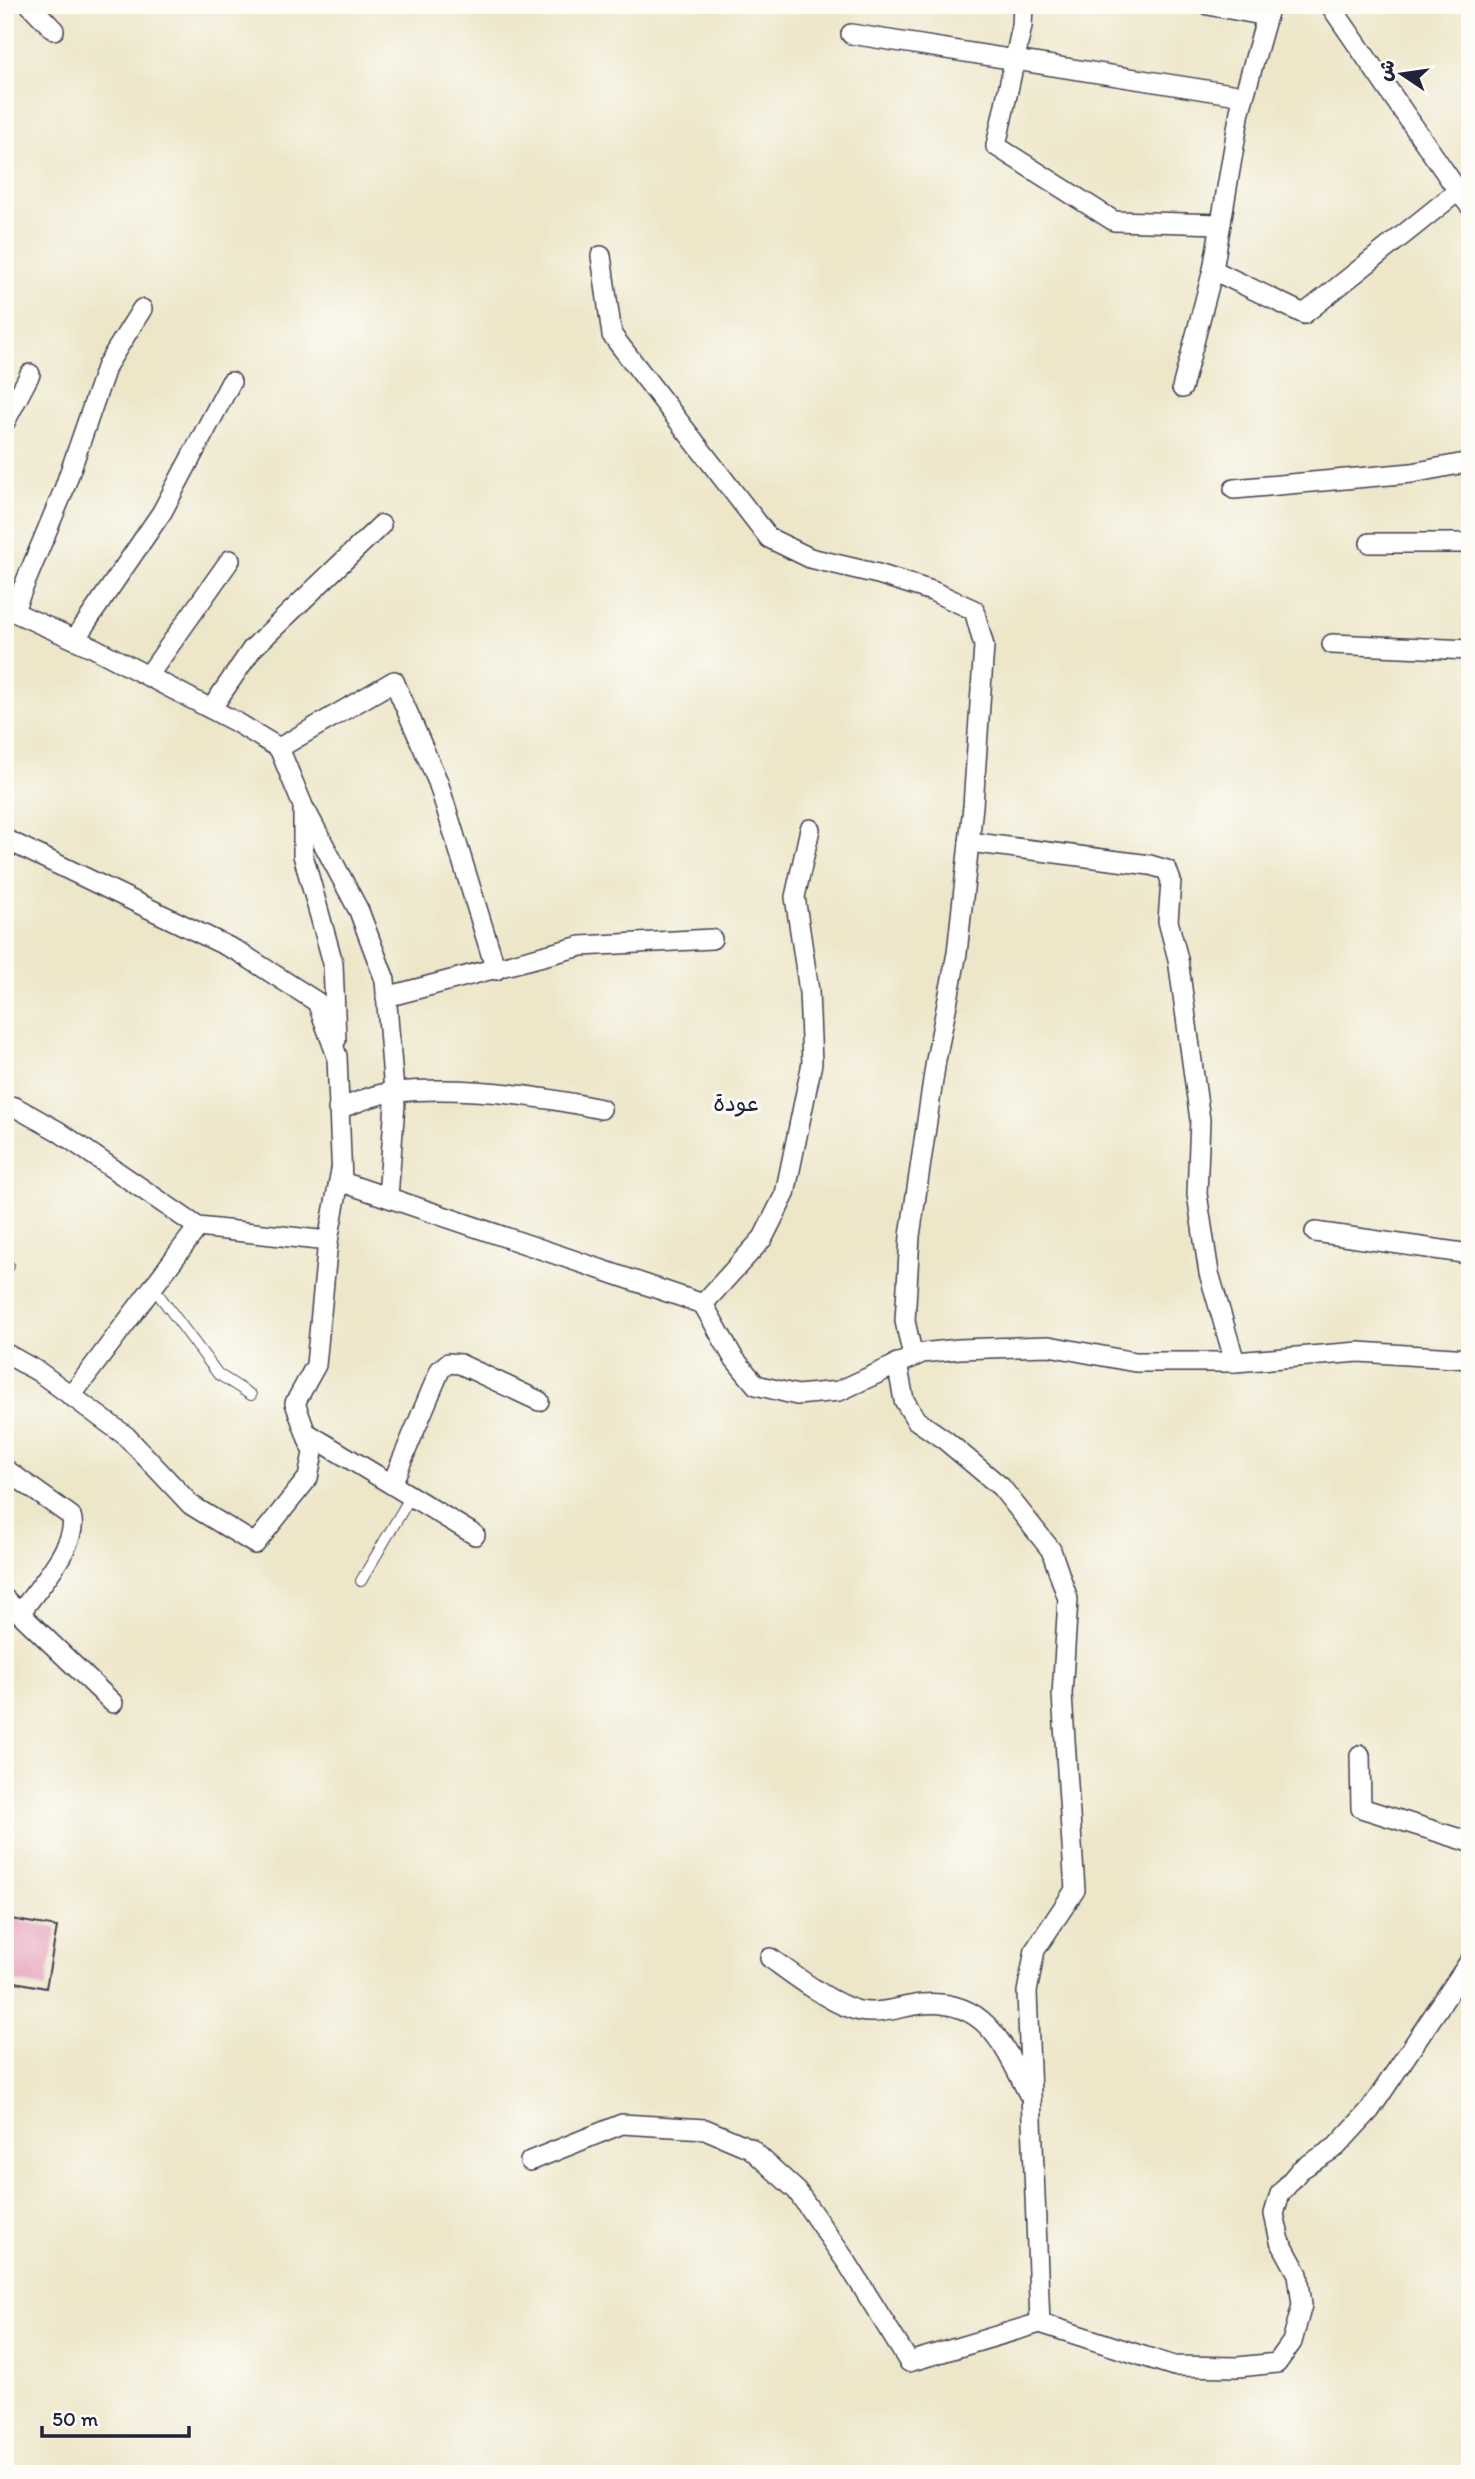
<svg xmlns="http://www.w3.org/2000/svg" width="1475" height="2479" font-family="Itim,'Playpen Sans Arabic',sans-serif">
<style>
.building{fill:#e295b4}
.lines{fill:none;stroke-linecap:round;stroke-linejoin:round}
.service-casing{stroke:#403f50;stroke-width:12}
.minor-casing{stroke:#403f50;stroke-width:22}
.service{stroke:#fff;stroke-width:10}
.minor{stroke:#fff;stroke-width:19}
.labels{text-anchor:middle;stroke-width:6;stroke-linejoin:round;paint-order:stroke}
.neighbourhood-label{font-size:23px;fill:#22223b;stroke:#fdfcf7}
</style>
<rect width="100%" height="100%" fill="#fdfcf7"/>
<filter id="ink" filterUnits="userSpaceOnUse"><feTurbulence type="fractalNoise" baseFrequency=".0143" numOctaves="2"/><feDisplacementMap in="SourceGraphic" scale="14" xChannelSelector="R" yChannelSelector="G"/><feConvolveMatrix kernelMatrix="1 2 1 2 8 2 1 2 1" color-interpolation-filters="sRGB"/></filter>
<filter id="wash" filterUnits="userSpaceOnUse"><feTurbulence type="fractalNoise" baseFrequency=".00686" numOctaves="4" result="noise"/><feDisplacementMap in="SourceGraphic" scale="28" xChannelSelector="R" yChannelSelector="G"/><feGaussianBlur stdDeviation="1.57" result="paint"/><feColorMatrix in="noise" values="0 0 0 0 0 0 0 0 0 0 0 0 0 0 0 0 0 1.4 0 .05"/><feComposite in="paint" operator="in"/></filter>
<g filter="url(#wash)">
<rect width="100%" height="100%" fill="#ede6c9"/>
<g id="blocks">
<path class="building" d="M 5,1918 L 57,1927 L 46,1988 L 5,1980 Z"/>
</g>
</g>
<g filter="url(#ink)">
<use href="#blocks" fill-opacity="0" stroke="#403f50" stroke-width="2"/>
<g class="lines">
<g class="service-casing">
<g id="service">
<path d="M 5,1264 L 9,1266"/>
<path d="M 153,1287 L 218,1374 L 251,1395"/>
<path d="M 361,1581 L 411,1496"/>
</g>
</g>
<g class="minor-casing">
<g id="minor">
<path d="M 30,5 L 54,30"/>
<path d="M 1023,5 L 1022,26 L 996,146 L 1114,221 L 1221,224"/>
<path d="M 1208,5 L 1267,16"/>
<path d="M 1270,5 L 1240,111 L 1213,270 L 1304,314 L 1458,191 L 1330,5"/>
<path d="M 851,34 L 1244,96"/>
<path d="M 1458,191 L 1470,206"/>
<path d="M 601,256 L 612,335 L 769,538 L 810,558 L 878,574 L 932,591 L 974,610 L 984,646 L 973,806 L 957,953 L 936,1060 L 910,1236 L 905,1321 L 913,1357"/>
<path d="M 1182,388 L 1213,270"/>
<path d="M 5,422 L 30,374"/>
<path d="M 1234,489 L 1412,473 L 1470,462"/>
<path d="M 1370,543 L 1470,543"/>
<path d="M 5,608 L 94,648 L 236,722 L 279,748 L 303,806 L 303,855 L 333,963 L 336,1040"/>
<path d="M 13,612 L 63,492 L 107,365 L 142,309"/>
<path d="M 75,639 L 162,512 L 231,382"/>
<path d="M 1332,644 L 1470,650"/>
<path d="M 148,676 L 230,560"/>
<path d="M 211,709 L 252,649 L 381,525"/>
<path d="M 279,748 L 394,681 L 438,782 L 496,970"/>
<path d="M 306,811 L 359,911 L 385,980 L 395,1104 L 388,1197"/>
<path d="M 5,839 L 239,952 L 317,1002 L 337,1056 L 342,1182 L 703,1304 L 733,1357 L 756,1385 L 797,1395 L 839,1391 L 922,1353 L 959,1349 L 1049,1346 L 1135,1362 L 1235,1362 L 1359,1352 L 1470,1359"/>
<path d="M 969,842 L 1150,865 L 1167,870 L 1171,881 L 1168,921 L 1178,959 L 1200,1120 L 1197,1194 L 1209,1273 L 1235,1362"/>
<path d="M 386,997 L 581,946 L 712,939"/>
<path d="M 5,1105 L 15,1107 L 58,1131 L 198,1227 L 328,1241"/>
<path d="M 338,1109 C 356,1103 377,1093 395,1092 C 462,1086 536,1095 601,1109"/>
<path d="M 1315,1232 L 1470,1254"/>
<path d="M 703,1304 L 763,1238 L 785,1194 L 812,1063 L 809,991 L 795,897 L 810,829"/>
<path d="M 5,1353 L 39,1372 L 126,1436 L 191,1505 L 255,1544 L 308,1478 L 313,1453 L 295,1403 L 316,1365 L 328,1241 L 341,1170"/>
<path d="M 71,1396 L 198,1227"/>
<path d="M 307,1433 L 475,1535"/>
<path d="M 5,1469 L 71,1516 C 81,1541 36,1590 21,1612"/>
<path d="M 392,1484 L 440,1370 L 448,1363 L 460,1364 L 539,1401"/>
<path d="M 5,1599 L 113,1703"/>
<path d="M 1360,1755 L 1361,1808 L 1470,1842"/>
<path d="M 770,1958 C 793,1974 840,2012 869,2012 C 886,2013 904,2006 922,2004 C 985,1998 1004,2045 1028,2093"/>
<path d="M 530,2161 L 622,2124 L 705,2129 L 750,2148 L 797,2191 L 848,2264 L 909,2362 L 1040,2323 L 1027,1992 L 1035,1950 L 1075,1890 L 1062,1695 L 1068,1599 L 1051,1550 L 1001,1487 L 945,1440 L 916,1420 L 904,1400 L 897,1363"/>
<path d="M 1040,2323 L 1174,2366 L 1238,2367 L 1277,2363 L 1292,2342 L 1302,2305 L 1298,2274 L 1280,2241 L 1274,2214 L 1280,2194 L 1300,2170 L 1336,2147 L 1370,2110 L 1470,1961"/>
</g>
</g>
<use href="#service" class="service"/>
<use href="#minor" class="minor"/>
</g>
</g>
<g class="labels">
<g class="neighbourhood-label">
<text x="736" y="1111">عودة</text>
</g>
</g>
<rect width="1475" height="2479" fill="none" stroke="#fdfcf7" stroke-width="28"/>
<g transform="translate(1402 74) rotate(283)" stroke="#fdfcf7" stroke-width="5" paint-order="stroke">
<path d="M0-5L12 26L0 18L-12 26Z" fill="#22223b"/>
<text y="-10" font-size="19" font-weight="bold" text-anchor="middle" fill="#22223b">ش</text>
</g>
<path d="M42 2426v10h147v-10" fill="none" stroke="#22223b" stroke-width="3.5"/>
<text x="52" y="2426" font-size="21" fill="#22223b" stroke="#fdfcf7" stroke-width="5" paint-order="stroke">50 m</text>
</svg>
